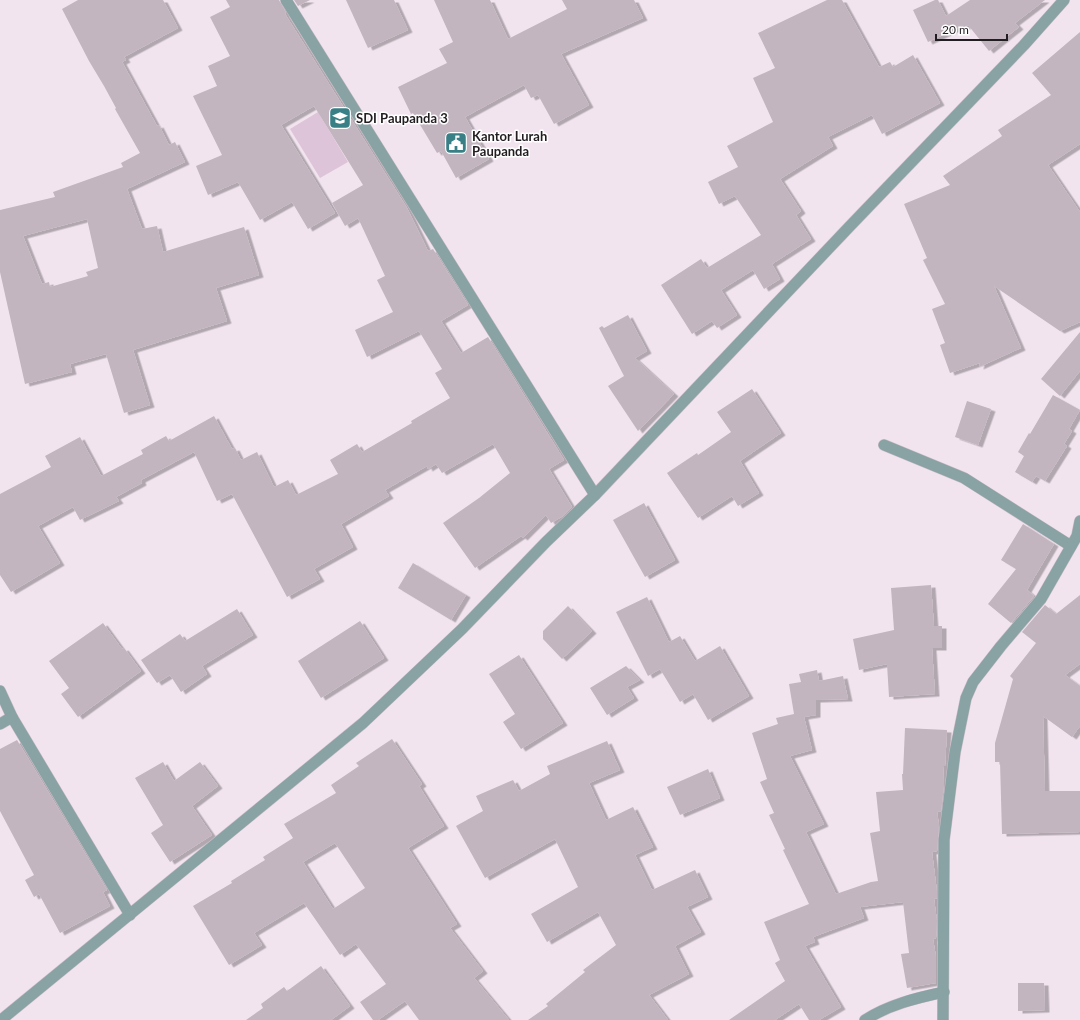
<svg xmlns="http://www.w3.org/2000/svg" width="1080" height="1020" font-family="Lato,sans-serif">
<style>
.green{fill:#dec4d8}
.building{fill:#c2b5bf;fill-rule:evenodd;filter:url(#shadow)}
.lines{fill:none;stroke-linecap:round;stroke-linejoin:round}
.minor-casing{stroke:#cdc0ca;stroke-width:12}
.minor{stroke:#89a2a4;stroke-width:11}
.labels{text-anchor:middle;stroke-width:3;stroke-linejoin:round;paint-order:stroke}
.poi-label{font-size:13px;font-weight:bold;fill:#221d20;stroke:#fff;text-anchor:start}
</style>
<defs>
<filter id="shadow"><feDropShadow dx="4.5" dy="2.5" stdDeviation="0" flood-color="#0004"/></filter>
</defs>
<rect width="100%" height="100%" fill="#f2e4ef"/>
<path class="green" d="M 318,112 L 348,162 L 320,178 L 290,129 Z"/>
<g class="building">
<path d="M 78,0 L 163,0 L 178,28 L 124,57 L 126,60 L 122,62 L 157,126 L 159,125 L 169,145 L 175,142 L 185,162 L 127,189 L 142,229 L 157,226 L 163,252 L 244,227 L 259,275 L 216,288 L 227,321 L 133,350 L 150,405 L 124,413 L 106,354 L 70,364 L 72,372 L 25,384 L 0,272 L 0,210 L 55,197 L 53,192 L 123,167 L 121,163 L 140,153 L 115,109 L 116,108 L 104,86 L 89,61 L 62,9 ZM 87,219 L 98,268 L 86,272 L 88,276 L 50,287 L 49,282 L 42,284 L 23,236 Z"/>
<path d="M 226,0 L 279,0 L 286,13 L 285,14 L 407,208 L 428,251 L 433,249 L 468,305 L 441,321 L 461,353 L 488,337 L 564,460 L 549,469 L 572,507 L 563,516 L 551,523 L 546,515 L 523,538 L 521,536 L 475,568 L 443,523 L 479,498 L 510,473 L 493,444 L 442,473 L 436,464 L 428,469 L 427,466 L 385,490 L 389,496 L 341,524 L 353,547 L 314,569 L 320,579 L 287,597 L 232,494 L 217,501 L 194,452 L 141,480 L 142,483 L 116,497 L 119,501 L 80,520 L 73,507 L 38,526 L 60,563 L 11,592 L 0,575 L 0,494 L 51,467 L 45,456 L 80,437 L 101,476 L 143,454 L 141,450 L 166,436 L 169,441 L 214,416 L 232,449 L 235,448 L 241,460 L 257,452 L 274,487 L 288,480 L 296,495 L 338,474 L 330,460 L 357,444 L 362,452 L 412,423 L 411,421 L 450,398 L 435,373 L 442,369 L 419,331 L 367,357 L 355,330 L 393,312 L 377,280 L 385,276 L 358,218 L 345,226 L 332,203 L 363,185 L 314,106 L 281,125 L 335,213 L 308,229 L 292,202 L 260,220 L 238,182 L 208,195 L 196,166 L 222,155 L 193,96 L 217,86 L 208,66 L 230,56 L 210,17 L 230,7 Z"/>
<path d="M 294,0 L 310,0 L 298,6 Z"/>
<path d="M 346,0 L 394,0 L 408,30 L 368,48 Z"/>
<path d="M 434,0 L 490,0 L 508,39 L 567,9 L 562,0 L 634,0 L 643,18 L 561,54 L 589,105 L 554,124 L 538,95 L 531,98 L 524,85 L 465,117 L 489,159 L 456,178 L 441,151 L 437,153 L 413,113 L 411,114 L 398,87 L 447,63 L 439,49 L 453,42 Z"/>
<path d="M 827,0 L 842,0 L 879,67 L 890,62 L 893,67 L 913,55 L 940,103 L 882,134 L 872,115 L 828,137 L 833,146 L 780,179 L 801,211 L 796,215 L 811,239 L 772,264 L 780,279 L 764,289 L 753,270 L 721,290 L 737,315 L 717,328 L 712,321 L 692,334 L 661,285 L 701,259 L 707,268 L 761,235 L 735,196 L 719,204 L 708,182 L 738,167 L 727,146 L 773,122 L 753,78 L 775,68 L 758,33 Z"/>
<path d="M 935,0 L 938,0 L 946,16 L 970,0 L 1045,0 L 1015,23 L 1019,27 L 989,51 L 968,25 L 964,28 L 962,26 L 928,42 L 913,10 Z"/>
<path d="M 1080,32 L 1080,144 L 1048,165 L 1080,212 L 1080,322 L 1060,331 L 994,286 L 1021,348 L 979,367 L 980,363 L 950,373 L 940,345 L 945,343 L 932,309 L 945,304 L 923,260 L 927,258 L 904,204 L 950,185 L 943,176 L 1002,136 L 998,130 L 1051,95 L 1032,73 Z"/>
<path d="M 628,315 L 647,351 L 635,358 L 674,394 L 638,431 L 608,386 L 624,376 L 599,328 L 602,326 L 604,328 Z"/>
<path d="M 1080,332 L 1080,371 L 1060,396 L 1041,379 Z"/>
<path d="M 752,389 L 781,433 L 740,461 L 759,493 L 738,506 L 732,496 L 698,518 L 667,473 L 697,453 L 698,455 L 731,432 L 717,412 Z"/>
<path d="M 1053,395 L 1080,410 L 1069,429 L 1072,431 L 1064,444 L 1067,446 L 1045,481 L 1036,476 L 1032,482 L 1015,472 L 1024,456 L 1018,452 L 1029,433 L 1030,434 Z"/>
<path d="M 967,401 L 991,409 L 978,445 L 955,437 Z"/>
<path d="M 644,503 L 675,560 L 645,577 L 613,520 Z"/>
<path d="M 1023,524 L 1054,544 L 1027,590 L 1034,596 L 1011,623 L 988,604 L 1016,569 L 1001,560 Z"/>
<path d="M 413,563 L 466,595 L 451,620 L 398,588 Z"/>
<path d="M 931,585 L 934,626 L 942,626 L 942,648 L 932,648 L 935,694 L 889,697 L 887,664 L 859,670 L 853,639 L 894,630 L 891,588 Z"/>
<path d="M 1080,595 L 1080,664 L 1065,675 L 1080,686 L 1080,726 L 1072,737 L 1043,716 L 1045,791 L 1080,791 L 1080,832 L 1002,834 L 1000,762 L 995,762 L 995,743 L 1013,679 L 1010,676 L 1036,643 L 1022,632 L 1045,605 L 1056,614 Z"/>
<path d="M 647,597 L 669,642 L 680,636 L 695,661 L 720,646 L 749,696 L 708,720 L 693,694 L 680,702 L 660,669 L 648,676 L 616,612 Z"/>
<path d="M 568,606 L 592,631 L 562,659 L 543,639 L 543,631 Z"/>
<path d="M 237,609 L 253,635 L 202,666 L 207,674 L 181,692 L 170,675 L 157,683 L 141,660 L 180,634 L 185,641 Z"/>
<path d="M 360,621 L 384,658 L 321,698 L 298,661 Z"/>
<path d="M 103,623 L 122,649 L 124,648 L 141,671 L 78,717 L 61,694 L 69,688 L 49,661 Z"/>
<path d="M 519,655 L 563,723 L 521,749 L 503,722 L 515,714 L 489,674 Z"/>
<path d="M 626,666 L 640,680 L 627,687 L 634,698 L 607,715 L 590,688 Z"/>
<path d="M 817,670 L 819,681 L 843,676 L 848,699 L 816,700 L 816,715 L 804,717 L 812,750 L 790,756 L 824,824 L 806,832 L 836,894 L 871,882 L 878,881 L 870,833 L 880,831 L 876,792 L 903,790 L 902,774 L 903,774 L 905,728 L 947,730 L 945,766 L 943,766 L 944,785 L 941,811 L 937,812 L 939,825 L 937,851 L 932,852 L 937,892 L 937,898 L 934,899 L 937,921 L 936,938 L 933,939 L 936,957 L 936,983 L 907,988 L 901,954 L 909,953 L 903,902 L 860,907 L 864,918 L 813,937 L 815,942 L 805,946 L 841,1007 L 819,1020 L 809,1020 L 799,1004 L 775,1020 L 729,1020 L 785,981 L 775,963 L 780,960 L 764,922 L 809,904 L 783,850 L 785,849 L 769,815 L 774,813 L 760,782 L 767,779 L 752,733 L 778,724 L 776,718 L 794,714 L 789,684 L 801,682 L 799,674 Z"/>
<path d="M 392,739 L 422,784 L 419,786 L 444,826 L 408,848 L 457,924 L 450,928 L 483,971 L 474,978 L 509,1020 L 419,1020 L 405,1001 L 378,1020 L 373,1020 L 360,1002 L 386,984 L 356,944 L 340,955 L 304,903 L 254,933 L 262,945 L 229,965 L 193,906 L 232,883 L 231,881 L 265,860 L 263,857 L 293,838 L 284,824 L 336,793 L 331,785 L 359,766 L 356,763 ZM 335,843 L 365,888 L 333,909 L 303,862 Z"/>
<path d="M 17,740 L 107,890 L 103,892 L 110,906 L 60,933 L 39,894 L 34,897 L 25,880 L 34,875 L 0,811 L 0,749 Z"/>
<path d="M 607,741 L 620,770 L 589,783 L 606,820 L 633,807 L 653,847 L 635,855 L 652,890 L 695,870 L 708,897 L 687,907 L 701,932 L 675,946 L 689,974 L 649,995 L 668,1020 L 528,1020 L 548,1006 L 546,1004 L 585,972 L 583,970 L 616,945 L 598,912 L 547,942 L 531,914 L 578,887 L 555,839 L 485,878 L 456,826 L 483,811 L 476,796 L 513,780 L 519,791 L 550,774 L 547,766 Z"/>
<path d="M 163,762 L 174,781 L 200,762 L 218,786 L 192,806 L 212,835 L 170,862 L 151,833 L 163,825 L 135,778 Z"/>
<path d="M 708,769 L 720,798 L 680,815 L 667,787 Z"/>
<path d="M 321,966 L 350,1006 L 331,1020 L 246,1020 L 263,1008 L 261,1004 L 284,987 L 287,991 Z"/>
<path d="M 1018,983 L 1044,983 L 1045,1010 L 1018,1011 Z"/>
</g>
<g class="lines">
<g class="minor-casing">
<g id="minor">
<path d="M 286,0 L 595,495"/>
<path d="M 884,445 L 964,478 L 1071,546"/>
<path d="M 0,691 L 12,717 L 130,915"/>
<path d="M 0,724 L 12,717"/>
<path d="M 1,1020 L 363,723 L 462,629 L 546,542 L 595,495 L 850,226 L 1024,45 L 1064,0"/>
<path d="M 865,1020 C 888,1005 916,998 944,992"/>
<path d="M 943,1020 L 944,840 L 955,752 L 966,698 L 973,682 L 1001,646 L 1041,599 L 1077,536 L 1080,521"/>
</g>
</g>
<use href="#minor" class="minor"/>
</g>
<defs>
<g id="school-square" transform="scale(1.15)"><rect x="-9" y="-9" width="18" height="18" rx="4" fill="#388086" stroke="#fff"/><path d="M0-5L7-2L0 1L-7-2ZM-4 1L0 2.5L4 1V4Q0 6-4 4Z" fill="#fff"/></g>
<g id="civic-square" transform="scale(1.15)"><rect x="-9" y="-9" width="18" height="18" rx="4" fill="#388086" stroke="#fff"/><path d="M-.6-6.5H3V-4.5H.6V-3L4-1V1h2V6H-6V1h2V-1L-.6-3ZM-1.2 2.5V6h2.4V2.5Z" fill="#fff"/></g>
</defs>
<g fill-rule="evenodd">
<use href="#school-square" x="340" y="118"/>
<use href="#civic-square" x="456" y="143"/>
</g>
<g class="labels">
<g class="poi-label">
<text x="356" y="123">SDI Paupanda 3</text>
<text x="472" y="141">Kantor Lurah<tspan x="472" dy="15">Paupanda</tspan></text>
</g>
</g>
<path d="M936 34v6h71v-6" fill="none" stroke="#221d20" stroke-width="2"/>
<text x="942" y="34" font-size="12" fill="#221d20" stroke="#ffffff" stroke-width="3" paint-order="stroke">20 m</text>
</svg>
